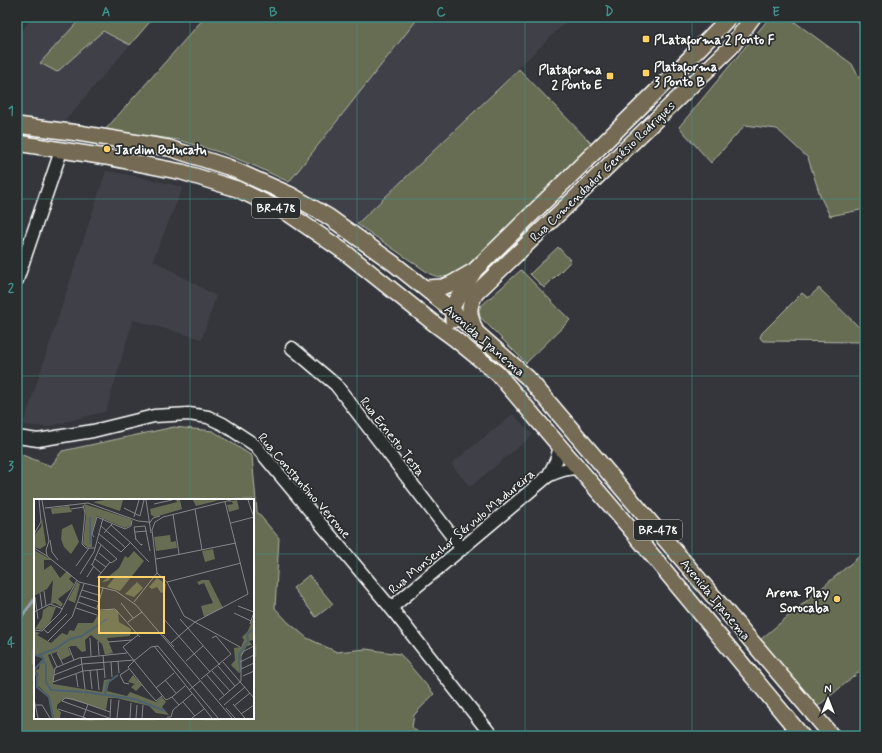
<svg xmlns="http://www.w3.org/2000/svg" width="882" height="753" font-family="Mynerve,sans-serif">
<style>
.built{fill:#3f414a}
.green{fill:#666d52;stroke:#b2b6a8;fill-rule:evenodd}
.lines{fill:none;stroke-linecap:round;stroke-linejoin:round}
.stream{stroke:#94a0a9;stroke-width:3}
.minor-casing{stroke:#fff;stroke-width:15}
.major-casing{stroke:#fff;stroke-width:18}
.minor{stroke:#2a2d2e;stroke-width:12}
.major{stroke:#746b52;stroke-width:15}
.grid{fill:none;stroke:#3f918b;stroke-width:1;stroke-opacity:0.55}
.poi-dot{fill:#ffd166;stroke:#2a2d2e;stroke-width:1.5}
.labels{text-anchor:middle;stroke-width:3.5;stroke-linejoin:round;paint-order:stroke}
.shield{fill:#2a2d2e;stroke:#bfc0c0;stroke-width:1}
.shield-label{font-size:12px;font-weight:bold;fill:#fff}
.poi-label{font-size:13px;font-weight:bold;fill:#fff;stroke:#2a2d2e;text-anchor:start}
.street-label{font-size:13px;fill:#fff;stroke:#2a2d2e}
.inset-river{fill:none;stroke:#4d6170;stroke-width:2}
.inset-road{fill:none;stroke:#858689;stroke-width:1}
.view{fill:#ffd166;fill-opacity:0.15;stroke:#ffd166;stroke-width:2}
.inset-edge{fill:none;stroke:#fff;stroke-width:2}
.neatline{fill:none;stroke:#3f918b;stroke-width:1.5}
.grid-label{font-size:13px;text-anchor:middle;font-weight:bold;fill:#3f918b}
</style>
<rect width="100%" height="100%" fill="#34363b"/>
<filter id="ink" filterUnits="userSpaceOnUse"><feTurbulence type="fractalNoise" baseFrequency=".025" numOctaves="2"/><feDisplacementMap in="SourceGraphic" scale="8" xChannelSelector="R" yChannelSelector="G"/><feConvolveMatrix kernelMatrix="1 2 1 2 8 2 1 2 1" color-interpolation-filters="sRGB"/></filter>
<g filter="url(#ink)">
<g class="built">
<path d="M 33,17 L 83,17 L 103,31 L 130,45 L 62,124 L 17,118 L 17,36 Z"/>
<path d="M 419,17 L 571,17 L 357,224 L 289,182 Z"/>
<path d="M 106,171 L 135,176 L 183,187 L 153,260 L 216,296 L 202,339 L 133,320 L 106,411 L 47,427 L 23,425 Z"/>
<path d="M 513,414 L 533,435 L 470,487 L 451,464 Z"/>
</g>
<g class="green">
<path d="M 82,17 L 154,17 L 130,45 L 103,31 L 57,72 L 40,63 Z"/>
<path d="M 205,17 L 419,17 L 289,182 L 257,167 L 222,153 L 179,140 L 105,130 Z"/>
<path d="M 770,17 L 788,17 L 852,64 L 865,89 L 865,209 L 830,216 L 821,198 L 808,158 L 777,129 L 745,125 L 711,163 L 679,127 Z"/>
<path d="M 519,69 L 592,144 L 468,266 C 460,270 450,278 440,277 C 437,277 433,275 430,274 L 357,224 Z"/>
<path d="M 558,247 L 571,261 L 544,288 L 530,274 Z"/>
<path d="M 521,270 L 570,320 L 526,363 L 480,317 L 479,310 L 481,306 Z"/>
<path d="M 819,288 L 863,331 C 865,335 865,338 862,342 L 763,341 L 761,339 L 760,337 L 762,333 L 802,293 L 808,298 Z"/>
<path d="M 174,427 L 213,431 L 252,456 L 257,512 L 279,538 L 275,608 L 288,622 L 307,638 L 337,652 L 366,649 L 400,654 L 434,694 L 414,715 L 412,727 L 422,736 L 17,736 L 17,453 L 51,466 L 62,451 ZM 35,500 L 253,500 L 253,718 L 35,718 Z"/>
<path d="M 862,554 L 865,557 L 865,667 L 817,707 L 760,640 Z"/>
<path d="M 309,575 L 333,604 L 316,617 L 293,588 Z"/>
</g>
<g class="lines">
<path class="stream" d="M 17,621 L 19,620 L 35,599"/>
<g class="minor-casing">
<g id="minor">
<path d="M 863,17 L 865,19"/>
<path d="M 17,280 L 61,151"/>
<path d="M 292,348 L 336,385 L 462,549"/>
<path d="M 17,437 L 38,440 L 93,431 L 154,416 L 189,414 L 208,417 L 223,424 L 255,445 L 391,608 L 492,736"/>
<path d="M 548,476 L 556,461 L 560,447"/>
<path d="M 391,608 L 548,476 C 558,471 567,468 578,468"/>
</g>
</g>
<g class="major-casing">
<g id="major">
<path d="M 17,125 L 78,133 L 169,148 L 228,167 L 291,195 L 329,217 L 393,263 L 442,302 L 528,378 L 832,736"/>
<path d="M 17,143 L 106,157 L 182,172 L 237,189 L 289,214 L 346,253 L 436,325 L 455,339 L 498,374 L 627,525 L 802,736"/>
<path d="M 426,288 L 442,287 L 451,284 L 472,272"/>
<path d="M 453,320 L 453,306 L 456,300 L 475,270 L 683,65 L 721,26 L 729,17"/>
<path d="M 475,330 C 469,314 467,308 476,293 L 576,197 L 731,47 L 753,17"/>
</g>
</g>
<use href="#minor" class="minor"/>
<use href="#major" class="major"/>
</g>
</g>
<path class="grid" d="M 190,17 L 190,500M 357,17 L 357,736M 525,17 L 525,736M 692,17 L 692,736M 17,199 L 865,199M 17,376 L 865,376M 17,554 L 35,554M 253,554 L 865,554M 190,718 L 190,736"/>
<g class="poi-dot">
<rect x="642" y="35" width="8" height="8" rx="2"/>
<rect x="642" y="69" width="8" height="8" rx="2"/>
<rect x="606" y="72" width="8" height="8" rx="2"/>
<circle cx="107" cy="149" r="4"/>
<circle cx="837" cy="599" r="4"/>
</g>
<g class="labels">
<g class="shield">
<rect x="252" y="198" width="48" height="20" rx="3"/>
<rect x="634" y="520" width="48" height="20" rx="3"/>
</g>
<g class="shield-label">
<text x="276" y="212">BR-478</text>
<text x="658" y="534">BR-478</text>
</g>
<g class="poi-label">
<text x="654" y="44">PLataforma 2 Ponto F</text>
<text x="654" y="71">Plataforma<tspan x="654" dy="15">3 Ponto B</tspan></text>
<text x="602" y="74" text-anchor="end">Plataforma<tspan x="602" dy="15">2 Ponto E</tspan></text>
<text x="115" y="154">Jardim Botucatu</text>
<text x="829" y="597" text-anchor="end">Arena Play<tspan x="829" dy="15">Sorocaba</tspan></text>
</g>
<g class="street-label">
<text transform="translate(602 171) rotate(-44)" y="5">Rua Comendador Genésio Rodrigues</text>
<text transform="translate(485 340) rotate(41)" y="5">Avenida Ipanema</text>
<text transform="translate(393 436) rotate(52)" y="5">Rua Ernesto Testa</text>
<text transform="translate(305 485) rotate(49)" y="5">Rua Constantino Verrone</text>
<text transform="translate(461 531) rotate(-40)" y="5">Rua Monsenhor Sérvulo Madureira</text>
<text transform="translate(716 599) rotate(50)" y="5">Avenida Ipanema</text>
</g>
</g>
<g transform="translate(34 499)">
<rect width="220" height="220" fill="#34363b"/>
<path d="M 71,1 L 89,1 L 86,12 L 59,3 ZM 142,1 L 146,1 L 148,10 L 121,18 L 117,16 L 116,10 L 143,3 ZM 159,1 L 186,1 L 162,7 ZM 203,1 L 205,10 L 195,13 L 193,6 L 199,5 L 198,3 L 192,3 ZM 50,5 L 97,20 L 97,26 L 91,29 L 63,17 L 58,34 L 58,48 L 53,48 L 49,45 L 52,17 ZM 35,7 L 38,13 L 18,15 L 17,10 L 12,10 ZM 8,19 L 12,46 L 6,50 L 0,48 L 0,36 L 7,28 ZM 38,25 L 45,43 L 37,55 L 30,48 L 27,40 L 28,30 ZM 136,36 L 137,43 L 142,42 L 143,49 L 122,52 L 120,38 ZM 179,50 L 181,60 L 171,63 L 168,52 ZM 0,51 L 18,61 L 10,61 L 10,71 L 17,66 L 26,79 L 33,72 L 38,77 L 35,80 L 40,85 L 37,90 L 24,100 L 29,105 L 27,108 L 21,104 L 17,105 L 19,81 L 13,90 L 0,97 ZM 100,52 L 110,62 L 86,92 L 73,88 L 80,79 L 78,77 L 74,82 L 68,83 L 85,69 L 91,57 L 94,59 ZM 123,79 L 132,85 L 131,93 L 127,94 L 123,88 L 118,90 L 115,88 ZM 168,81 L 175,81 L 189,109 L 170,118 L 167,107 L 179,104 L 170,84 L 165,86 L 163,83 ZM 43,83 L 46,85 L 41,104 L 34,101 ZM 103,83 L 109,89 L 100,98 L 91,95 ZM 15,107 L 22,108 L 16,124 L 8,131 L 1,130 L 8,119 L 9,111 ZM 78,110 L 84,112 L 85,123 L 97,130 L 96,137 L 73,139 L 79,154 L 71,156 L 68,145 L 57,136 L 51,141 L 52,152 L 48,153 L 42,147 L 37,147 L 34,149 L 37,156 L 27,161 L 23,153 L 14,156 L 20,171 L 19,185 L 68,193 L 70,181 L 76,180 L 73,192 L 93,197 L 96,193 L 122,203 L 128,198 L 132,203 L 128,208 L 135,216 L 122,214 L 115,207 L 82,199 L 74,199 L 72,211 L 31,199 L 23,206 L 23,210 L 27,213 L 26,219 L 20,219 L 15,197 L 3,186 L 4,176 L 1,171 L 5,170 L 6,163 L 10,160 L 0,156 L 0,132 L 6,134 L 3,136 L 17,144 L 28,134 L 33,136 L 36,131 L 40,132 L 44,124 L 59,124 L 66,112 ZM 220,116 L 220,141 L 215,142 L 218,146 L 213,147 L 206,158 L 207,173 L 205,174 L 197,166 L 201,161 L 200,149 L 207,148 L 210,141 L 208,138 L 214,132 ZM 99,176 L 108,186 L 102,192 L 97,188 L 101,185 L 94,183 Z" fill="#666d52"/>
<path class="inset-river" d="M 56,18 L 56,45M 0,156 L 7,157 L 10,160 L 0,171M 5,156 L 21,150 L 36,140 L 48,137 L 73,120M 9,161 L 12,166 L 12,183 L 17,191 L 49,193M 0,172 L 3,177 L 3,188 L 15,198 L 19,219M 206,173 L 205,155 L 214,143 L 213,135 L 220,130M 50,193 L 101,200 L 131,212M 71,195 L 73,184 L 84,176"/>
<path class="inset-road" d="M 8,1 L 15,42 L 12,51 L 13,57 L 45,83 L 82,92 L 102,106 L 198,219M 112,1 L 117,34M 214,1 L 220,19M 120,5 L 138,1M 49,6 L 51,14 L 48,45 L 52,49 L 61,49M 11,9 L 54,4 L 104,22 L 115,23M 90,9 L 106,17M 37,10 L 50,8M 161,10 L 168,51M 139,15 L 145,55M 106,17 L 110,1M 100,18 L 105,1M 197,24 L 220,18M 115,25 L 119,19 L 126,17M 77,26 L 98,45M 67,27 L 92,49M 101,33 L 113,32M 70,34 L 78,25M 0,35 L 7,23 L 5,1M 65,35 L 87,53 L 97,43M 60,38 L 58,35 L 63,18 L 91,30 L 97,27 L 98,21M 101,39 L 107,46 L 108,45 L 108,46 L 107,46M 16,41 L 18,53 L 24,61M 102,41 L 100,28 L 111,27 L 116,52M 64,43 L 83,60 L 77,64 L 65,54M 98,45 L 115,63M 0,49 L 13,57M 61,60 L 72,68M 122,60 L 202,44M 57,65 L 67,74M 58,66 L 67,46M 42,67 L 55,49M 123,74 L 133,83 L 150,117 L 206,148M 46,75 L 60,53 L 69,19M 53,78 L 60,67M 63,79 L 76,63M 133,83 L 207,64M 48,91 L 67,97M 10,92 L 12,107M 6,94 L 8,109M 46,97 L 65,103M 1,98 L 4,120M 44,103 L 66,111 L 81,110 L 106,138M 100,103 L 123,74 L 118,31 L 121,23 L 129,18 L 197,1M 87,104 L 99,119M 204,107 L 220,113M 42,109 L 63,116M 63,109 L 69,89M 0,113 L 16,105 L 29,110M 200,114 L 217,122M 129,119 L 176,173M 146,120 L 186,166M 94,123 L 108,113M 216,125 L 220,113M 0,131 L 8,132 L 26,114 L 43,81M 10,131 L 14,134 L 33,115M 129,136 L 140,148M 56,139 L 57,157M 178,139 L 182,137 L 197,155M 14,142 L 38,118 L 50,85M 64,142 L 65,156M 74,143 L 98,141M 137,144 L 161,123 L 214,95 L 191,3M 120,147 L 178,219M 124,147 L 184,219M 89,148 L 132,201 L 138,198 L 145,206M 89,148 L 104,136M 35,149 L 40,161M 23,154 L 29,165M 17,155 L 23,168M 69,156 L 71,179M 47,158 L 51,190M 84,162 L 85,174M 100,162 L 94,168 L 113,192 L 122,202 L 128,197M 152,162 L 169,147M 77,163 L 78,178M 189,163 L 220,199M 206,163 L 220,156M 184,167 L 201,187M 70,170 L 49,172 L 19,183 L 21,169 L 45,159 L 93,154M 207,170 L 220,164M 56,171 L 58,190M 63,171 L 65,191M 178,172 L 196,192M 42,175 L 44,188M 20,176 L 48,165 L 101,161 L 117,148 L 124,147M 173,176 L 190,196M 209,177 L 220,172M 167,180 L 197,155M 131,181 L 142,194M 95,185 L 90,184 L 86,176 L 95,170M 122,189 L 140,174M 155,191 L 166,182M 138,198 L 151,187M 0,200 L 4,219M 185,201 L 207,182 L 207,157 L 210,152 L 220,147M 149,203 L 161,217M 199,205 L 211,219M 2,206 L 8,206 L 16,219M 190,206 L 211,188M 200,207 L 216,194M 192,209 L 201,219M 24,210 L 52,219M 207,215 L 220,206M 133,218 L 137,218 L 139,211 L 158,195M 49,219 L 54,205M 75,219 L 28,202 L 31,199 L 39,200 L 76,213M 76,219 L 77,200M 83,219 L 85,201M 96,219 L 97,204M 102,219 L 103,206M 108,219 L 109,206M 158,219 L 170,210"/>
<path class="view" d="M 65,78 L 130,78 L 130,134 L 65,134 Z"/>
<rect width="220" height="220" class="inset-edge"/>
</g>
<rect width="882" height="753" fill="none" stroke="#2a2d2e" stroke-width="44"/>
<g transform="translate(828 699)" stroke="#2a2d2e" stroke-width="3" paint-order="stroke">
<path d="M0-3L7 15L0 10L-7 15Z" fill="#ffffff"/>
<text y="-6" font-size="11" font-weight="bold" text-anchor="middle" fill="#ffffff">N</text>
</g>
<rect x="22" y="22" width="838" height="709" class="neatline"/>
<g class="grid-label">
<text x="106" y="16">A</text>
<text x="273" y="16">B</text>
<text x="441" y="16">C</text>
<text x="609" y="16">D</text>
<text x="776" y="16">E</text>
<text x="11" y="115">1</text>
<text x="11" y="292">2</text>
<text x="11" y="470">3</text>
<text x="11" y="647">4</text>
</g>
</svg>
